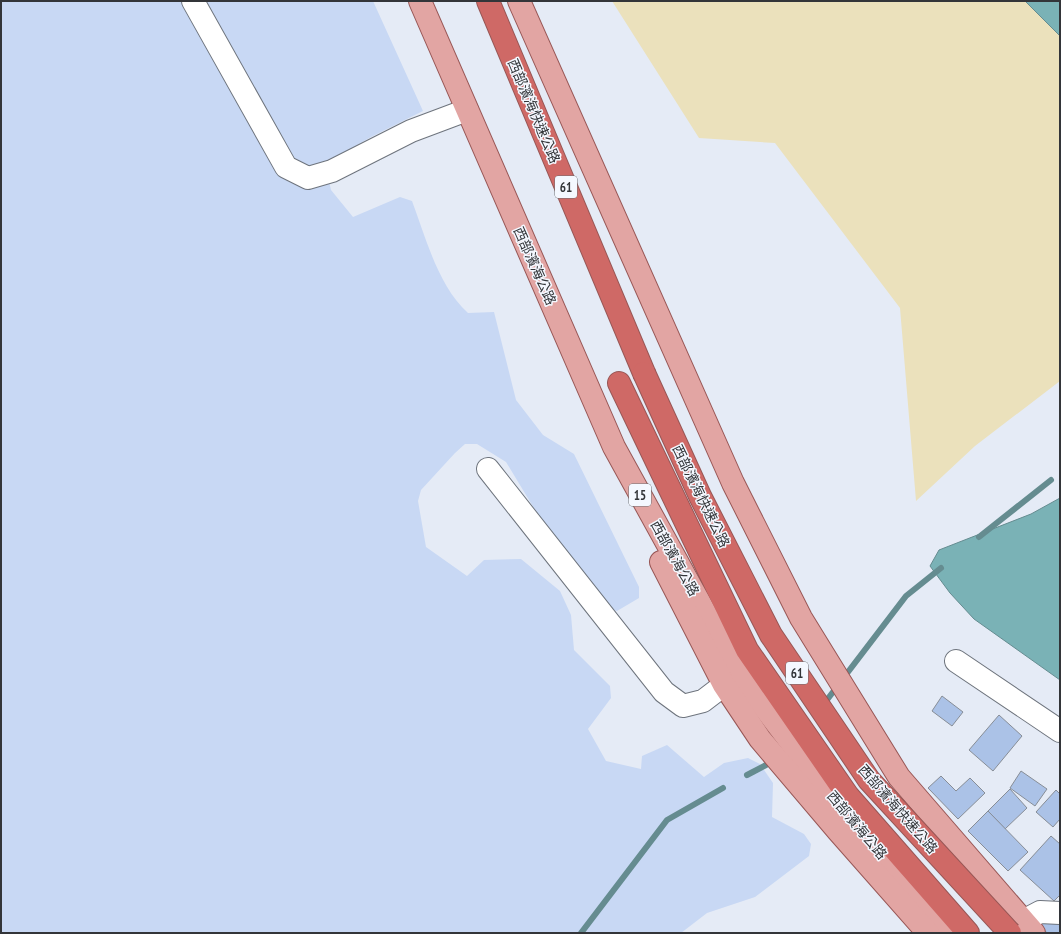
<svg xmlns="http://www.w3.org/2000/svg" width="1061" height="934" font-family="'PT Sans Narrow','Noto Sans TC',sans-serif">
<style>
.green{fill:#c8d8f4}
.sand{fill:#ebe1bc}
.water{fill:#7ab2b6;stroke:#658c90}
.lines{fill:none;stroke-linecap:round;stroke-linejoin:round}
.stream{stroke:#658c90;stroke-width:6}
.building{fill:#abc2e7;stroke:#878d96}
.minor-casing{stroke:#6e747d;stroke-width:24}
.major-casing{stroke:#985756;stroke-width:24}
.highway-casing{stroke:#985756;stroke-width:24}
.minor{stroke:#fff;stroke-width:22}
.major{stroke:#e2a5a3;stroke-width:22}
.highway{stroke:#cf6966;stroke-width:22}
.highway-bridge-casing{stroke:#985756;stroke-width:24;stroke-linecap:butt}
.highway-bridge{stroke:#cf6966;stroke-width:22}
.labels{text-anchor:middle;stroke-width:3;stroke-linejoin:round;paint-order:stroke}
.shield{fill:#f4f8ff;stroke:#6d7074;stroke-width:1}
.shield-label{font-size:13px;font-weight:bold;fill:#333539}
.street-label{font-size:14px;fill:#333539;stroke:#f4f8ff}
</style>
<rect width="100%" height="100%" fill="#e5ebf6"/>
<path class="green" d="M 1,1 L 373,1 L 423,111 L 371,137 L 340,155 L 328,177 L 331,190 L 353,217 L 400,197 L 412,201 C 426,238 438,286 468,313 L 494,312 L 516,400 L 543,435 L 574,454 L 639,587 L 639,598 L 617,611 L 592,604 L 506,462 L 477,444 L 465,444 L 455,453 L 421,490 L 418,501 L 426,547 L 467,576 L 484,560 L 521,559 L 560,591 L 571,615 L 574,650 L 610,686 L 611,698 L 588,729 L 606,761 L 641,769 L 642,756 L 667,745 L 704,777 L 724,763 L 748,758 L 760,764 L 773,783 L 772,817 L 804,834 L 811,844 L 809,856 L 755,897 L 707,913 L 681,933 L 1,933 Z"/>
<path class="sand" d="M 612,1 L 1025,1 L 1060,36 L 1060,381 L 975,446 L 916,501 L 900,308 L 775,143 L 699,138 Z"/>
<g class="water">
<path d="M 1025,1 L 1060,1 L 1060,36 Z"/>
<path d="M 1060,498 L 1060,680 L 974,619 L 950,593 L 930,566 L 939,550 L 1031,514 Z"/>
</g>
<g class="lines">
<g class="stream">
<path d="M 979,537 L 1051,480"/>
<path d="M 848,672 L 906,596 L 941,568"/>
<path d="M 823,705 L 833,692"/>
<path d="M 747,775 L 766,765"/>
<path d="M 581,933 L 667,820 L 723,788"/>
</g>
</g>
<g class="building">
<path d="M 942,696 L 963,712 L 952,726 L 932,711 Z"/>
<path d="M 999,715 L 1022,736 L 993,771 L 969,750 Z"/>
<path d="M 1021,771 L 1047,789 L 1035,806 L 1010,788 Z"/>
<path d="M 941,776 L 956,791 L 970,778 L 985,793 L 958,819 L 928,788 Z"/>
<path d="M 1010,789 L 1027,808 L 1005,829 L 988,811 Z"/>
<path d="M 1056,790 L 1060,794 L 1060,819 L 1053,827 L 1036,812 Z"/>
<path d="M 988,811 L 1028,852 L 1008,871 L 968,831 Z"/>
<path d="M 1051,836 L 1060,844 L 1060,895 L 1054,901 L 1020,870 Z"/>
<path d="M 1060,916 L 1060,933 L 1047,933 L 1034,918 Z"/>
</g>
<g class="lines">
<g class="minor-casing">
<g id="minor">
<path d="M 193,1 L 286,167 L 308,178 L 332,171 L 411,131 L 467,110"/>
<path d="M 488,469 L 664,692 L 683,706 L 703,701 L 724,685"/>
<path d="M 956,661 L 1060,731"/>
<path d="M 1023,921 L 1040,912 L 1060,913"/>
</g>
</g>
<g class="major-casing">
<g id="major">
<path d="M 420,1 L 614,447 L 739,674 L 853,824 L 953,933"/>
<path d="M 519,1 L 733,483 L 801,618 L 899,777 L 1034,933"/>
<path d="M 661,562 L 724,685 L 760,739 L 838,831 L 928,933"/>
</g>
</g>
<g class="highway-casing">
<g id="highway">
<path d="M 488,1 L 644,373"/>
<path d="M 619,383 L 747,650 L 848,796 L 968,933"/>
</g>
</g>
<use href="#minor" class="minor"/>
<use href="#major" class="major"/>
<use href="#highway" class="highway"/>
<g class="highway-bridge-casing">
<path id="highway-bridge" d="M 644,373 L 700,496 L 771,635 L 869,780 L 1010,933"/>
</g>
<use href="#highway-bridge" class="highway-bridge"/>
</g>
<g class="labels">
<g class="shield">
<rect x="555" y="176" width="22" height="22" rx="3"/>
<rect x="629" y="484" width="22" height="22" rx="3"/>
<rect x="786" y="662" width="22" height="22" rx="3"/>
</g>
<g class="shield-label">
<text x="566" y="192">61</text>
<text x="640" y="500">15</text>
<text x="797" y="678">61</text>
</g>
<g class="street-label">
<text transform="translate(534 111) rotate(67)" y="5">西部濱海快速公路</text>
<text transform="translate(535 266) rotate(66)" y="5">西部濱海公路</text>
<text transform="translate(701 496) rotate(64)" y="5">西部濱海快速公路</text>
<text transform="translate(675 558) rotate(61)" y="5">西部濱海公路</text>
<text transform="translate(898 809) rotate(49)" y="5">西部濱海快速公路</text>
<text transform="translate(857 825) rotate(50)" y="5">西部濱海公路</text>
</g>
</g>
<rect width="1061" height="934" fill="none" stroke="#333539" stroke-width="4"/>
</svg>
